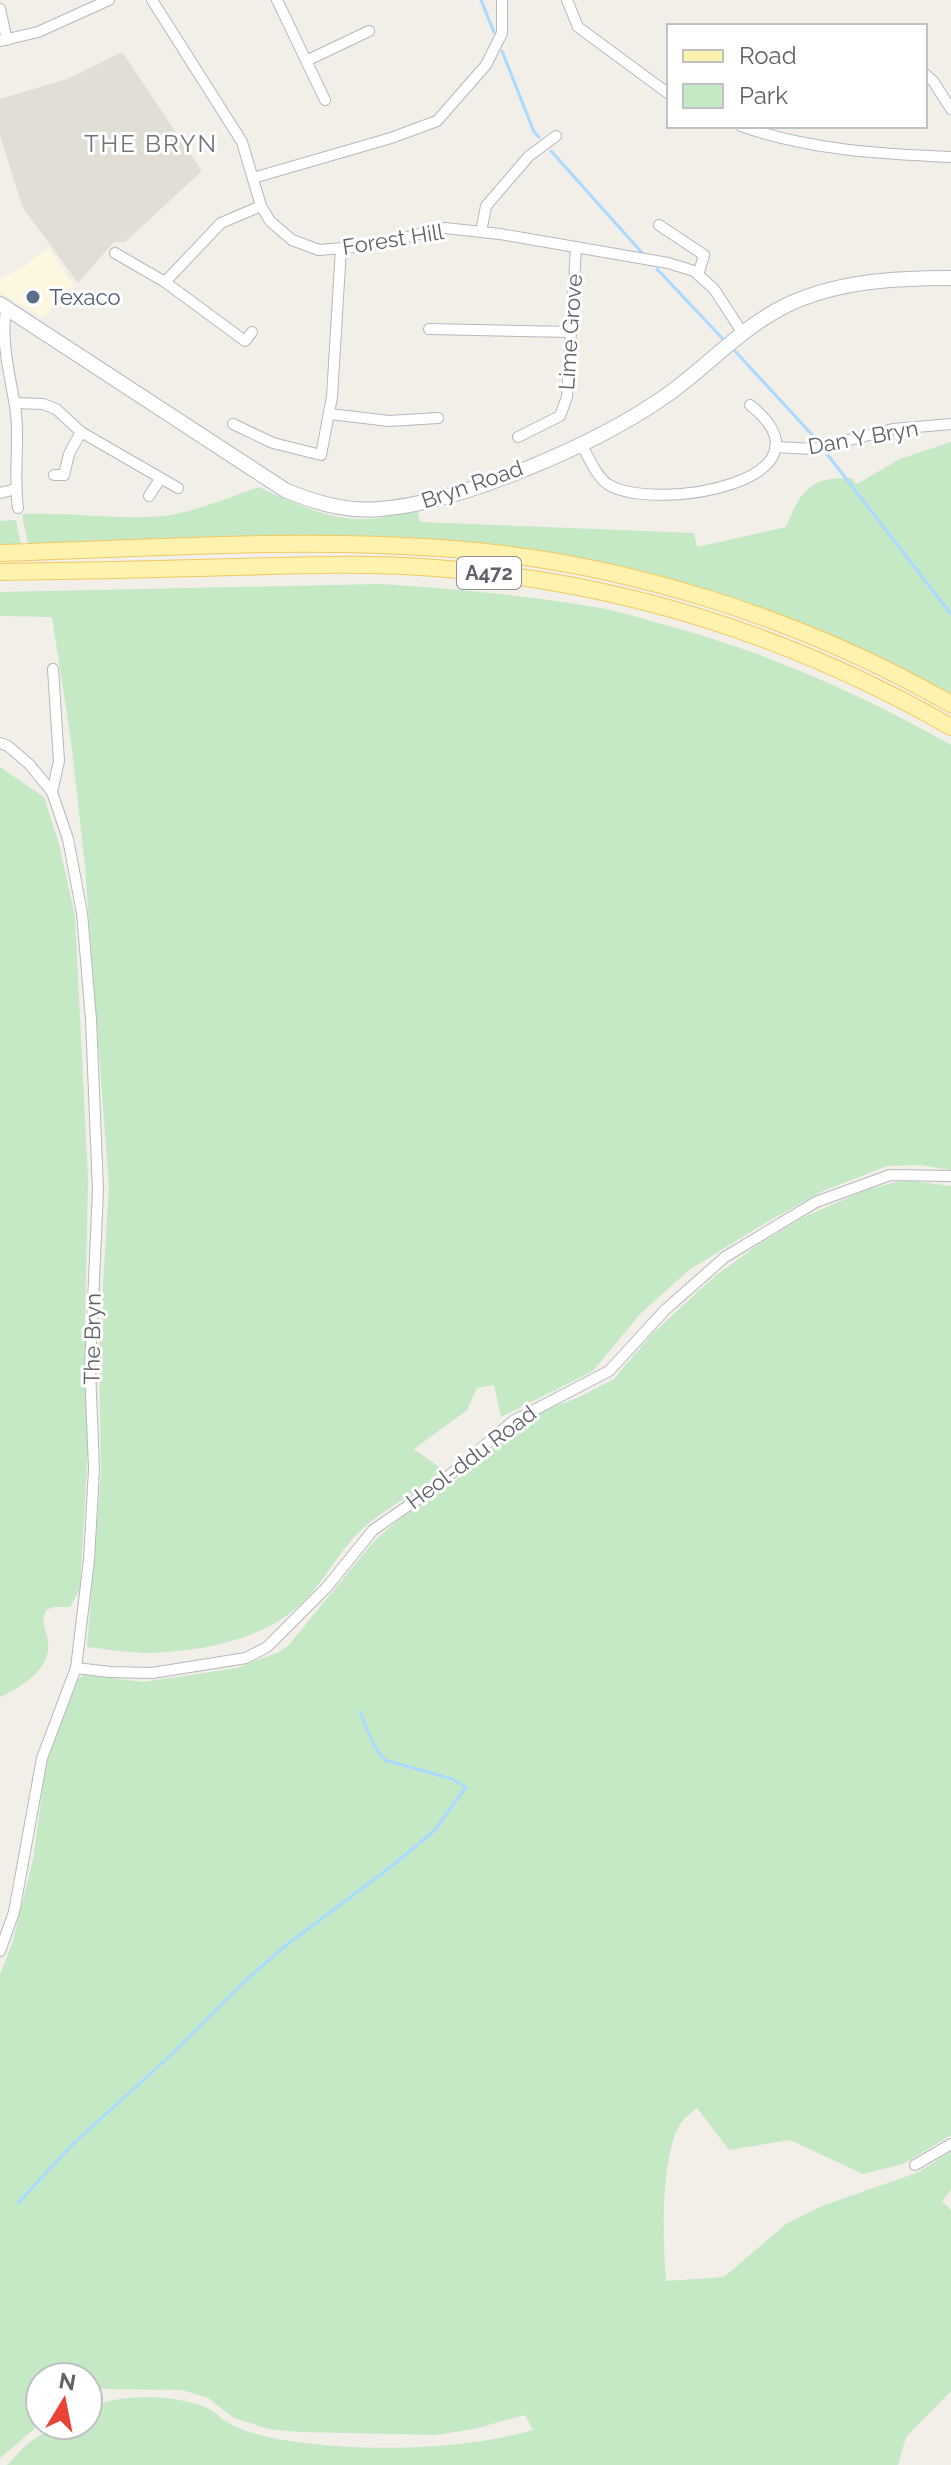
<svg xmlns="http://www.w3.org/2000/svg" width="951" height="2465" font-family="Raleway,sans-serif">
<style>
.commercial{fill:#fef7e0}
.education{fill:#e1ded6}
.green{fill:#c5e8c5}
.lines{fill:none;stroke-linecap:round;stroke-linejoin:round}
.stream{stroke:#aadaff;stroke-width:3}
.street-casing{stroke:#b5b8bc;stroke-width:12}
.secondary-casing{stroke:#b6babf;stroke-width:16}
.primary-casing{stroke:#f2c960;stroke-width:18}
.street{stroke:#fff;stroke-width:10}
.secondary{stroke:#fff;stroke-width:14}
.primary{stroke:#fff2af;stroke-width:16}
.service-dot{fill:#5c6f8a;stroke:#fff;stroke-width:3}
.labels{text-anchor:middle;stroke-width:6;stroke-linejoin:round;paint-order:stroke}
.shield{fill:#fff;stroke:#8f9295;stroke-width:2}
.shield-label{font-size:20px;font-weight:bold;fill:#5f6368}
.street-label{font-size:22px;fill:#5f6368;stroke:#fff}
.service-label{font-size:22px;fill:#4e5e75;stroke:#fff;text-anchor:start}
.neighbourhood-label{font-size:24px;letter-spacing:2px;fill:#70757a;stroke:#fff}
</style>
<rect width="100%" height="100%" fill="#f1efe8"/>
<path class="commercial" d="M 48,248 L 74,286 L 43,318 L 0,292 L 0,279 L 21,268 Z"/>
<path class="education" d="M 122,52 L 202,171 L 125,242 L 114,242 L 78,283 L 23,208 L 0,136 L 0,99 L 67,79 Z"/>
<g class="green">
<path d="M 951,442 L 951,695 L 874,654 L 796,620 L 693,586 L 562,555 L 28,544 L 22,514 C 70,512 117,520 165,516 C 190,513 234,496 259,487 C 294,503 329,521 368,519 C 384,518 401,514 418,511 L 420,522 L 694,533 L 697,547 L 786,527 C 801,490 810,477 851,478 L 857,484 L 900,459 Z"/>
<path d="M 16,520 L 21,545 L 0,545 L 0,521 Z"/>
<path d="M 381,584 C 454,589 527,595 600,608 C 622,612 643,619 665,625 C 766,652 860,694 951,745 L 951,1170 L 920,1165 L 887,1166 L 823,1191 L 767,1222 L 689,1270 L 640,1314 L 593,1371 L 501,1417 L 494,1385 L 477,1388 L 467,1410 L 414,1449 L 446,1472 C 421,1489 393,1504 369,1523 C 343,1544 329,1574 307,1598 C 267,1640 204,1651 148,1653 C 128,1653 107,1649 87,1647 L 101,1474 L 99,1350 L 109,1187 L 85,866 L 71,741 L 52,617 L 0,616 L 0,592 Z"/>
<path d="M 0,767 L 44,797 L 59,844 L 75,916 L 88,1180 L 85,1330 L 88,1445 L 80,1589 L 70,1607 L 54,1607 L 46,1610 C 40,1627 46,1626 48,1641 C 52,1669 21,1687 0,1697 Z"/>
<path d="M 904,1180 L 951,1186 L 951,2135 L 903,2164 L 863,2174 L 790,2140 L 729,2150 L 697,2108 C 690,2114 683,2119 679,2126 C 660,2162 663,2241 666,2281 L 724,2277 L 786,2224 L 822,2206 L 919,2172 L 951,2151 L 951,2190 L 942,2201 L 951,2210 L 951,2391 L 906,2437 L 898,2465 L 7,2465 L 27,2444 L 56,2425 L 88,2425 L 88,2408 C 123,2393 172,2394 207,2408 C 215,2411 219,2418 227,2422 C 246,2434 275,2439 297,2442 C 368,2452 464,2450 533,2430 L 525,2415 L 474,2429 L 436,2435 L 299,2432 L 269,2429 L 234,2418 L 208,2398 L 182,2390 L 103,2389 L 88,2395 L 88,2377 L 40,2377 L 40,2424 L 0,2458 L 0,1975 L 12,1944 L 33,1860 L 46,1764 L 76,1681 L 84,1675 L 144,1682 L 237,1668 L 279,1652 L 288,1646 L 375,1540 L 401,1518 L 469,1471 L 512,1431 L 540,1411 L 575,1399 L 614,1379 L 652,1334 L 715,1276 L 758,1245 L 804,1217 L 866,1190 Z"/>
</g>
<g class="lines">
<g class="stream">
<path d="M 481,0 L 494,32"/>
<path d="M 502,51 L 534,132 L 539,137"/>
<path d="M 551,151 L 644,255"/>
<path d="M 657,269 L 722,338"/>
<path d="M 735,351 L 816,439"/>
<path d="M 827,454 L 951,614"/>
<path d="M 18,2203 L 73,2144 L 172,2054 L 245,1981 L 285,1946 L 388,1869 L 434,1831 L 466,1787 L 452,1779 L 385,1760 L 374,1746 L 360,1712"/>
</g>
<g class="street-casing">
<g id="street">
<path d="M 152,0 L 242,142 L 261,206 L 270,221 L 292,240 L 319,250 L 368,246 L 445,228 L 500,234 L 668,263 L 694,271 L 714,289 L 742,332"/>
<path d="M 277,0 L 325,100"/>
<path d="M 567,0 L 578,27 L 669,94"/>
<path d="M 0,9 L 7,40"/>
<path d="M 0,41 L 38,32 L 109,0"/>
<path d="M 306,61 L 369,31"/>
<path d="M 925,74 L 933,81 L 951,109"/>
<path d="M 741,126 C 809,150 880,154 951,157"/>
<path d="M 253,178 L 391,138 L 437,121 L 486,65 L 502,33 L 502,0"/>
<path d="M 659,225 L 704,255 L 698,275"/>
<path d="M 481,232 L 486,206 L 529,156 L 556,136"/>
<path d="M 115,253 L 165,282 L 245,341 L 252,332"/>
<path d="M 165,282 L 221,223 L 261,206"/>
<path d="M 7,308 C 0,334 9,373 14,400 C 21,435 13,473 18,508"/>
<path d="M 429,329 L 571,332"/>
<path d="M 15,403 L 43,404 L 56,409 L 81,432 L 178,488"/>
<path d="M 330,414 L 389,421 L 438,418"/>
<path d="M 233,424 L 273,443 L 321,455 L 332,397 L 341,248"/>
<path d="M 518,437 L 560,416 L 567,397 L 576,248"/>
<path d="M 581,444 C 589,457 596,477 609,485 C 660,513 843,479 750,405"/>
<path d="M 775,447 L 813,449 L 893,429 L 951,424"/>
<path d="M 54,475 L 64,475 L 69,454 L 81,432"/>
<path d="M 0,493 L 16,489"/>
<path d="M 149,496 L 160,479"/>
<path d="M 0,743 L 8,746 L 29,764 L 52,792 L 68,839 L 82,913 L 91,1019 L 98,1190 L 90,1369 L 94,1469 L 89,1560 L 76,1668 L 42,1758 L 14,1912 L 0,1951"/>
<path d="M 52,792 L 59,761 L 53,669"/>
<path d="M 76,1668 L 110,1672 L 152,1673 L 246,1658 L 267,1647 L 327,1587 L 373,1530 L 438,1485 L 513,1421 L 609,1371 L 665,1310 L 725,1257 L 816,1202 L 890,1175 L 951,1176"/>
<path d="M 915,2165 L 951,2144"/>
</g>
</g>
<g class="secondary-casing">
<path id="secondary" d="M 0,304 L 285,490 C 315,503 346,512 379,509 C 461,503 597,444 664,397 C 706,368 739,329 785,306 C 836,281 895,278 951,278"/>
</g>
<g class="primary-casing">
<g id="primary">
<path d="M 0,553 C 146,548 295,538 441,548 C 618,560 797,616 951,704"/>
<path d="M 0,572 C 79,571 157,569 236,567 C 302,565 369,563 435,568 C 618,581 792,636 951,727"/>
</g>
</g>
<use href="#street" class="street"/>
<use href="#secondary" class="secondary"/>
<use href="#primary" class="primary"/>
</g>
<circle class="service-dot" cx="33" cy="297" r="8"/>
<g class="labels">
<rect class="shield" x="457" y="557" width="64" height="32" rx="6"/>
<g class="shield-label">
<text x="489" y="580">A472</text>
</g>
<g class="street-label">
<text transform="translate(393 239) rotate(-9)" y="8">Forest Hill</text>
<text transform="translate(570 332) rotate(-86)" y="8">Lime Grove</text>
<text transform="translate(863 437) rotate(-10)" y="8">Dan Y Bryn</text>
<text transform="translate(472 484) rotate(-19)" y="8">Bryn Road</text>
<text transform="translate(92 1339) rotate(-89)" y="8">The Bryn</text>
<text transform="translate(471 1457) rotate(-37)" y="8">Heol-ddu Road</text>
</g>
<g class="service-label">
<text x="49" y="305">Texaco</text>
</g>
<g class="neighbourhood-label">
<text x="151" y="152">THE BRYN</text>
</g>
</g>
<rect x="667" y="24" width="260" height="104" fill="#ffffff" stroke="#bfc1c3" stroke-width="2"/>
<rect x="683" y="50" width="40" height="12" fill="#fff2af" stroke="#bfc1c3" stroke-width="2"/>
<text x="739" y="64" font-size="24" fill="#5f6368">Road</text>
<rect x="683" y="84" width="40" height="24" fill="#c5e8c5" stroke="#bfc1c3" stroke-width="2"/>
<text x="739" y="104" font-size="24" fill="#5f6368">Park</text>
<g transform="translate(64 2401) rotate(10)"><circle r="38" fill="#ffffff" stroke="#bfc1c3" stroke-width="2"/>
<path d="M0-6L14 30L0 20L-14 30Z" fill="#ea4335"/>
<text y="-12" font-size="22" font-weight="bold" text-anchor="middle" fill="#5f6368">N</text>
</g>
</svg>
